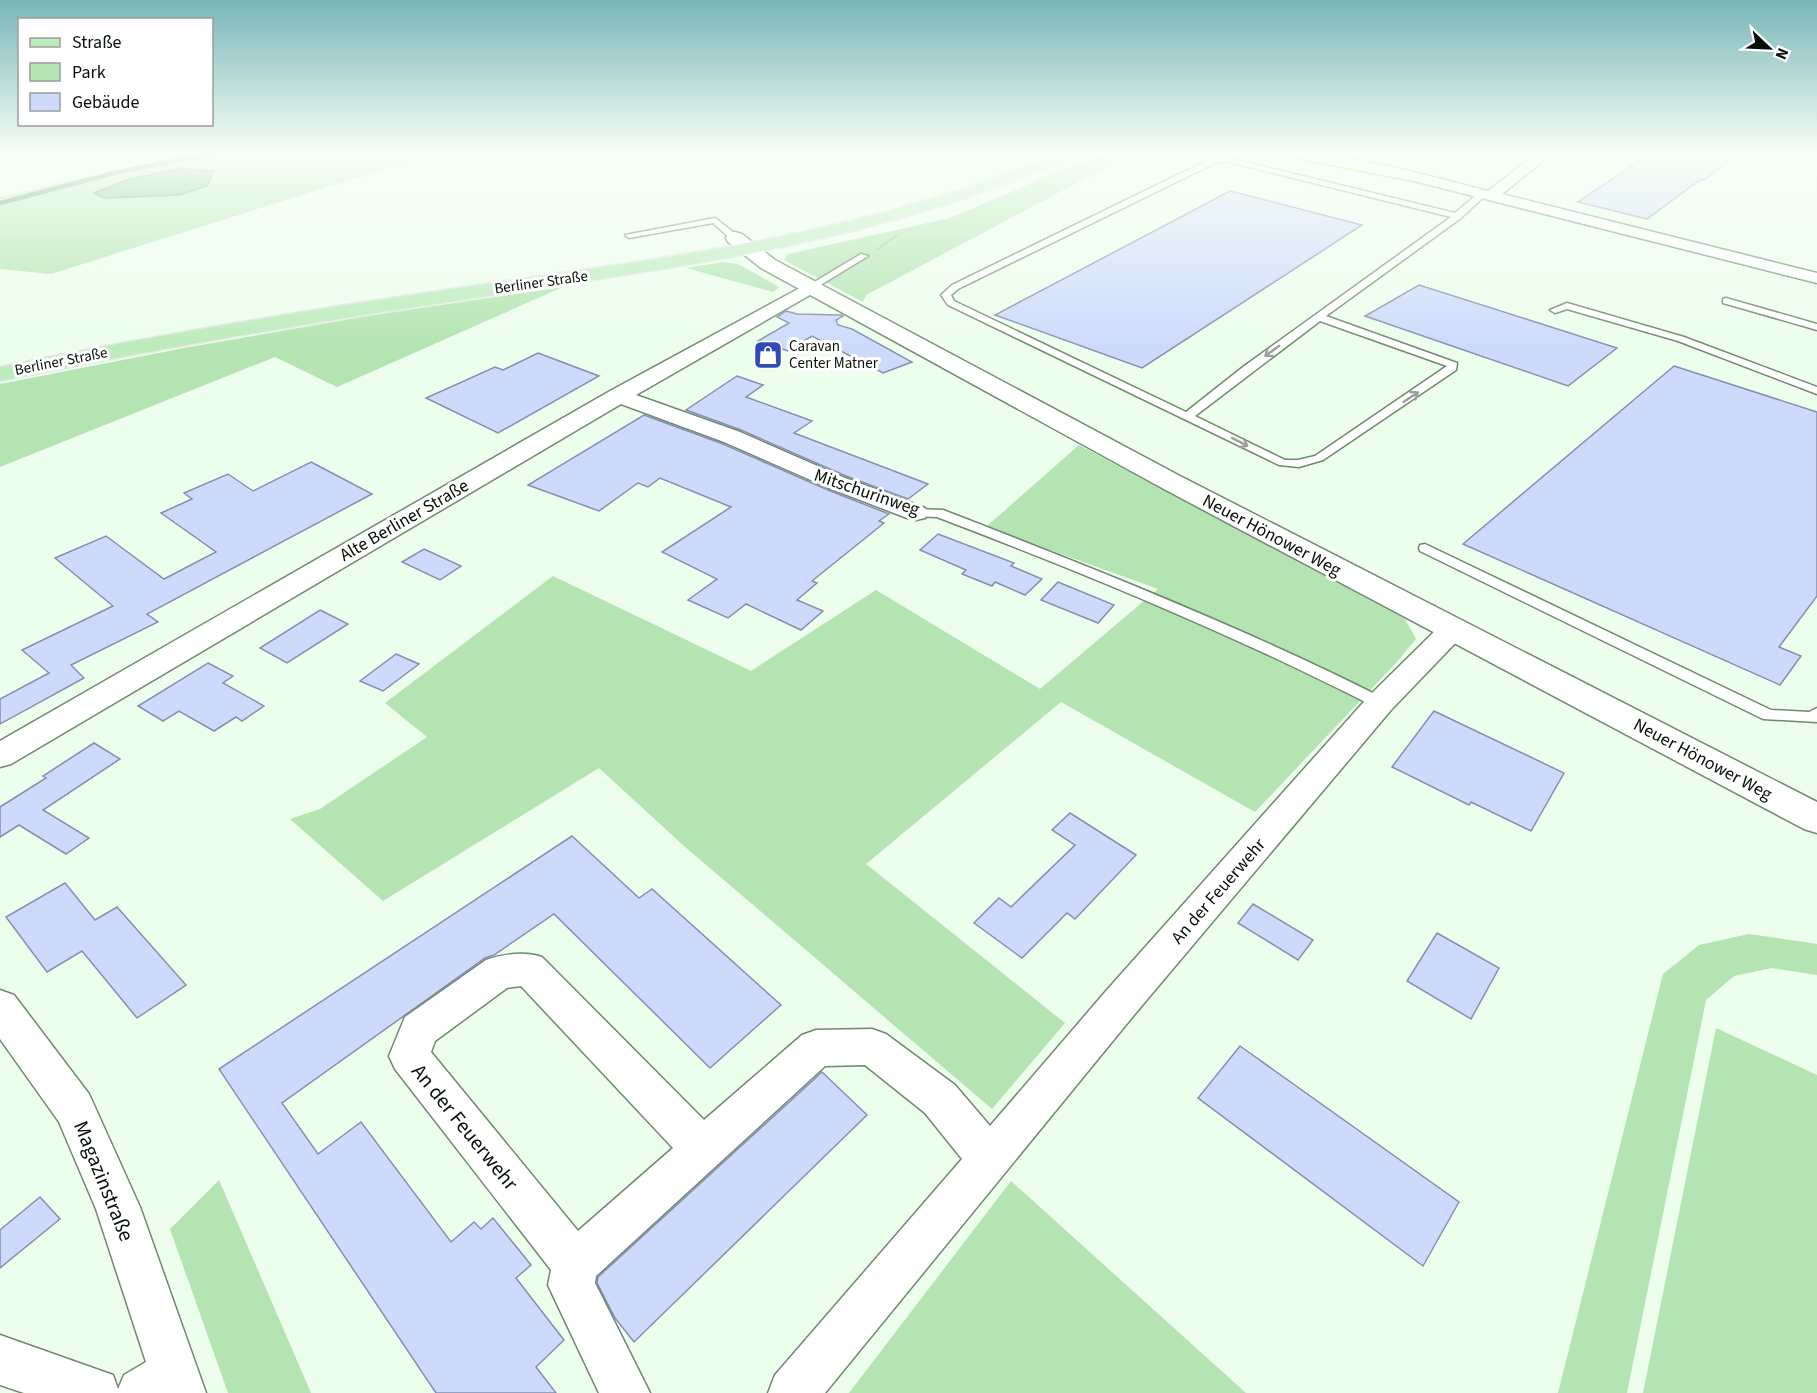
<svg xmlns="http://www.w3.org/2000/svg" width="1817" height="1393" font-family="'Source Sans 3',sans-serif">
<style>
.green{fill:#b3e4b1}
.water{fill:#70b970;stroke:#508650;stroke-width:1.5}
.lines{fill:none;stroke-linecap:round;stroke-linejoin:round}
.stream{stroke:#508650;stroke-width:4.5}
.building{fill:#cddafc;stroke:#8590b0;stroke-width:1.5}
.lane-casing{stroke:#70896f;stroke-width:3}
.street-casing{stroke:#70896f;stroke-width:3}
.secondary-casing{stroke:#70896f;stroke-width:3}
.primary-casing{stroke:#e6e7e6;stroke-width:3}
.path{stroke:#a5b4a4;stroke-width:2;stroke-dasharray:2 1.5;stroke-linecap:butt}
.lane{fill:#fff;fill-rule:evenodd}
.street{fill:#fff;fill-rule:evenodd}
.secondary{fill:#fff;fill-rule:evenodd}
.primary{fill:#bcebbc;fill-rule:evenodd}
.oneway{stroke:#9c9f9c}
.labels{text-anchor:middle;stroke-width:6;stroke-linejoin:round;paint-order:stroke}
.far-street-label{font-size:15px;fill:#071007;stroke:#fff}
.far-poi-label{font-size:15px;fill:#071007;stroke:#fff;text-anchor:start}
.street-label{font-size:18px;fill:#071007;stroke:#fff}
.near-street-label{font-size:21px;fill:#071007;stroke:#fff}
</style>
<rect width="100%" height="100%" fill="#edfeec"/>
<g class="green">
<path d="M 193,153 L 435,153 L 51,274 L 0,269 L 0,197 Z"/>
<path d="M 1102,153 L 1133,153 L 866,295 L 863,302 L 784,260 L 788,254 L 950,218 Z"/>
<path d="M 723,262 L 738,264 L 779,287 L 773,292 L 686,268 Z"/>
<path d="M 563,287 L 337,387 L 275,357 L 0,467 L 0,384 L 184,348 L 367,316 Z"/>
<path d="M 1079,445 L 1405,619 L 1416,639 L 1395,664 L 1255,812 L 1061,702 L 866,864 L 1065,1023 L 992,1109 L 684,846 L 599,768 L 383,901 L 290,819 L 320,809 L 427,737 L 385,703 L 553,576 L 751,671 L 876,590 L 1040,689 L 1158,589 L 986,527 Z"/>
<path d="M 1749,934 L 1817,944 L 1817,975 L 1772,968 L 1734,976 L 1706,1000 L 1627,1393 L 1558,1393 L 1663,974 L 1699,945 Z"/>
<path d="M 1716,1028 L 1817,1075 L 1817,1393 L 1643,1393 Z"/>
<path d="M 219,1180 L 311,1393 L 228,1393 L 170,1229 Z"/>
<path d="M 1011,1181 L 1246,1393 L 849,1393 Z"/>
</g>
<path class="water" d="M 181,169 L 214,171 L 207,186 L 179,195 L 104,198 L 94,193 L 129,179 Z"/>
<g class="lines">
<path class="stream" d="M 0,203 L 114,173 L 212,153"/>
</g>
<g class="building">
<path d="M 1651,153 L 1738,153 L 1704,180 L 1700,180 L 1647,219 L 1578,202 Z"/>
<path d="M 1230,191 L 1362,225 L 1142,368 L 995,315 Z"/>
<path d="M 1419,285 L 1617,348 L 1568,386 L 1365,316 Z"/>
<path d="M 786,311 L 797,314 L 841,315 L 843,316 L 836,320 L 838,325 L 852,329 L 912,362 L 883,373 L 812,336 L 788,351 L 758,341 L 789,323 L 777,317 Z"/>
<path d="M 538,353 L 599,376 L 498,433 L 426,398 L 495,367 L 503,370 Z"/>
<path d="M 1674,366 L 1817,412 L 1817,596 L 1779,647 L 1801,656 L 1780,685 L 1463,544 Z"/>
<path d="M 737,376 L 763,385 L 746,397 L 812,421 L 794,433 L 928,484 L 908,499 L 846,476 L 741,430 L 686,410 Z"/>
<path d="M 644,415 L 723,444 L 828,490 L 889,514 L 879,521 L 884,523 L 812,581 L 817,583 L 797,600 L 823,611 L 801,630 L 746,604 L 728,618 L 688,600 L 717,579 L 662,552 L 731,507 L 660,478 L 648,487 L 638,483 L 599,511 L 528,485 Z"/>
<path d="M 311,462 L 372,494 L 147,614 L 158,622 L 71,665 L 84,678 L 0,724 L 0,699 L 49,673 L 22,650 L 113,606 L 55,558 L 106,536 L 164,579 L 216,552 L 161,513 L 192,499 L 184,493 L 228,474 L 253,491 Z"/>
<path d="M 938,534 L 1014,563 L 1011,566 L 1042,579 L 1025,595 L 995,582 L 992,586 L 962,574 L 966,570 L 920,550 Z"/>
<path d="M 424,549 L 461,566 L 440,580 L 402,562 Z"/>
<path d="M 1058,582 L 1114,605 L 1098,623 L 1041,600 Z"/>
<path d="M 320,610 L 348,624 L 287,663 L 260,648 Z"/>
<path d="M 396,654 L 419,664 L 383,691 L 360,681 Z"/>
<path d="M 208,663 L 233,676 L 223,683 L 264,706 L 242,721 L 236,717 L 214,731 L 179,711 L 163,721 L 138,706 Z"/>
<path d="M 1434,711 L 1564,773 L 1531,831 L 1471,802 L 1469,805 L 1392,767 Z"/>
<path d="M 94,743 L 120,759 L 43,810 L 89,838 L 66,854 L 19,825 L 0,837 L 0,807 L 46,778 L 43,776 Z"/>
<path d="M 1070,813 L 1136,855 L 1075,919 L 1067,913 L 1022,958 L 974,923 L 999,898 L 1011,907 L 1075,845 L 1052,830 Z"/>
<path d="M 572,836 L 639,898 L 652,889 L 781,1005 L 710,1068 L 554,914 L 494,955 L 485,958 L 282,1103 L 318,1154 L 361,1122 L 451,1242 L 474,1222 L 481,1229 L 493,1218 L 531,1265 L 516,1278 L 564,1340 L 536,1367 L 556,1393 L 436,1393 L 219,1069 Z"/>
<path d="M 65,883 L 95,920 L 117,907 L 186,985 L 137,1018 L 82,951 L 47,972 L 6,917 Z"/>
<path d="M 1253,904 L 1313,940 L 1298,960 L 1238,923 Z"/>
<path d="M 1437,933 L 1499,968 L 1471,1019 L 1407,981 Z"/>
<path d="M 1240,1046 L 1459,1202 L 1423,1266 L 1198,1098 Z"/>
<path d="M 822,1072 L 867,1115 L 634,1342 L 615,1318 L 597,1283 L 598,1277 Z"/>
<path d="M 40,1197 L 60,1219 L 0,1268 L 0,1230 Z"/>
</g>
<g class="lines">
<g class="lane-casing">
<g id="lane">
<path d="M 1225,157 L 1455,213 L 1481,191 L 1488,193 L 1461,218 L 1326,316 L 1457,363 L 1456,370 L 1323,460 L 1299,467 L 1279,465 L 948,305 L 941,295 L 952,285 L 1210,159 ZM 1225,161 L 1451,217 L 1243,367 L 1186,412 L 954,301 L 951,295 L 958,289 L 1215,163 ZM 1320,321 L 1447,366 L 1315,456 L 1298,460 L 1285,460 L 1195,416 Z"/>
<path d="M 715,218 L 738,236 L 738,240 L 732,240 L 713,223 L 629,238 L 625,235 Z"/>
<path d="M 861,254 L 868,256 L 814,289 L 806,287 Z"/>
<path d="M 1726,298 L 1817,324 L 1817,330 L 1723,303 L 1723,299 Z"/>
<path d="M 1567,303 L 1684,337 L 1817,387 L 1817,394 L 1678,341 L 1567,309 L 1555,313 L 1550,310 Z"/>
<path d="M 916,509 L 943,510 C 1093,568 1242,627 1385,699 L 1388,703 L 1380,708 L 1375,707 C 1233,634 1086,574 937,517 L 912,516 L 910,513 Z"/>
<path d="M 1425,544 L 1771,710 L 1809,712 L 1817,708 L 1817,722 L 1763,719 L 1420,551 L 1419,548 L 1420,545 Z"/>
</g>
</g>
<g class="street-casing">
<g id="street">
<path d="M 1283,153 C 1352,153 1421,174 1488,191 L 1537,153 L 1553,153 L 1502,194 L 1817,273 L 1817,283 L 1414,181 L 1290,157 Z"/>
<path d="M 811,282 L 817,283 L 820,287 L 817,291 L 636,395 L 740,432 L 845,478 L 925,508 L 928,513 L 925,518 L 916,520 L 907,518 L 829,488 L 724,442 L 621,404 L 11,764 L 0,767 L 0,741 L 610,391 Z"/>
<path d="M 1453,620 L 1463,623 L 1467,629 L 1463,635 L 1391,710 L 1134,1015 L 825,1393 L 768,1393 L 775,1375 L 962,1159 L 925,1113 L 865,1065 L 825,1066 L 596,1276 L 595,1283 L 650,1393 L 599,1393 L 548,1285 L 551,1270 L 395,1069 L 389,1056 L 405,1017 L 486,960 C 504,954 523,951 542,957 L 704,1120 L 802,1035 L 816,1030 L 872,1029 L 886,1034 L 955,1085 L 990,1126 L 1106,991 L 1369,696 L 1443,623 ZM 521,986 L 673,1148 L 578,1231 L 431,1052 L 435,1041 L 507,988 Z"/>
<path d="M 0,990 L 14,995 L 89,1094 L 140,1207 L 206,1393 L 24,1393 L 0,1385 L 0,1335 L 113,1375 L 118,1389 L 124,1375 L 146,1362 L 96,1209 L 59,1122 L 0,1039 Z"/>
</g>
</g>
<g class="secondary-casing">
<path id="secondary" d="M 735,232 L 742,234 L 775,260 L 1180,476 L 1817,802 L 1817,833 L 1804,829 L 1162,488 L 761,268 L 728,242 L 726,238 L 728,234 Z"/>
</g>
<g class="primary-casing">
<path id="primary" d="M 1057,153 L 1080,153 L 1078,156 C 1033,174 988,192 942,206 C 780,257 609,277 442,303 C 294,325 147,351 0,381 L 0,367 C 147,337 295,312 444,290 C 606,266 772,247 930,199 C 973,186 1015,170 1057,153 Z"/>
</g>
<path class="path" d="M 877,249 L 901,233"/>
<use href="#lane" class="lane"/>
<use href="#street" class="street"/>
<use href="#secondary" class="secondary"/>
<use href="#primary" class="primary"/>
</g>
<defs><path id="oneway-shaft" d="M-6 0H5M1.5-3L5.5 0L1.5 3" fill="none" stroke-width="1.6" stroke-linecap="round" stroke-linejoin="round" transform="scale(1.5)"/></defs>
<g class="oneway">
<use href="#oneway-shaft" transform="translate(1272 351) rotate(144)"/>
<use href="#oneway-shaft" transform="translate(1411 397) rotate(-34)"/>
<use href="#oneway-shaft" transform="translate(1240 442) rotate(27)"/>
</g>
<linearGradient id="sky" x2="0" y2="1"><stop stop-color="#78b6b8"/><stop offset="0.44" stop-color="#f7fff6"/><stop offset="1" stop-color="#f7fff6" stop-opacity="0"/></linearGradient>
<rect width="1817" height="348" fill="url(#sky)"/>
<defs>
<g id="shop-square" transform="scale(1.5)"><rect x="-9" y="-9" width="18" height="18" rx="4" fill="#3249ba" stroke="#fff"/><path d="M-5-2.5h2.3a2.7 3.5 0 0 1 5.4 0H5L5.5 6h-11ZM-1.5-2.5h3a1.5 2.3 0 0 0-3 0Z" fill="#fff"/></g>
</defs>
<g fill-rule="evenodd">
<use href="#shop-square" x="768" y="355"/>
</g>
<g class="labels">
<g class="far-street-label">
<text transform="translate(541 282) rotate(-8)" y="5">Berliner Straße</text>
<text transform="translate(61 361) rotate(-11)" y="5">Berliner Straße</text>
</g>
<g class="far-poi-label">
<text x="789" y="351">Caravan<tspan x="789" dy="17">Center Matner</tspan></text>
</g>
<g class="street-label">
<text transform="translate(867 492) rotate(19)" y="6">Mitschurinweg</text>
<text transform="translate(404 520) rotate(-30)" y="6">Alte Berliner Straße</text>
<text transform="translate(1272 535) rotate(28)" y="6">Neuer Hönower Weg</text>
<text transform="translate(1703 759) rotate(28)" y="6">Neuer Hönower Weg</text>
<text transform="translate(1218 891) rotate(-49)" y="6">An der Feuerwehr</text>
</g>
<g class="near-street-label">
<text transform="translate(465 1127) rotate(51)" y="7">An der Feuerwehr</text>
<text transform="translate(104 1181) rotate(68)" y="7">Magazinstraße</text>
</g>
</g>
<rect x="18" y="18" width="195" height="108" fill="#ffffff" stroke="#9c9f9c" stroke-width="1.5"/>
<rect x="30" y="38" width="30" height="9" fill="#bcebbc" stroke="#9c9f9c" stroke-width="1.5"/>
<text x="72" y="48" font-size="18" fill="#071007">Straße</text>
<rect x="30" y="63" width="30" height="18" fill="#b3e4b1" stroke="#9c9f9c" stroke-width="1.5"/>
<text x="72" y="78" font-size="18" fill="#071007">Park</text>
<rect x="30" y="93" width="30" height="18" fill="#cddafc" stroke="#9c9f9c" stroke-width="1.5"/>
<text x="72" y="108" font-size="18" fill="#071007">Gebäude</text>
<g transform="translate(1769 48) rotate(113)" stroke="#ffffff" stroke-width="4.5" paint-order="stroke">
<path d="M0-4.5L10 22L0 15L-10 22Z" fill="#071007"/>
<text y="-9" font-size="16" font-weight="bold" text-anchor="middle" fill="#071007">N</text>
</g>
</svg>
